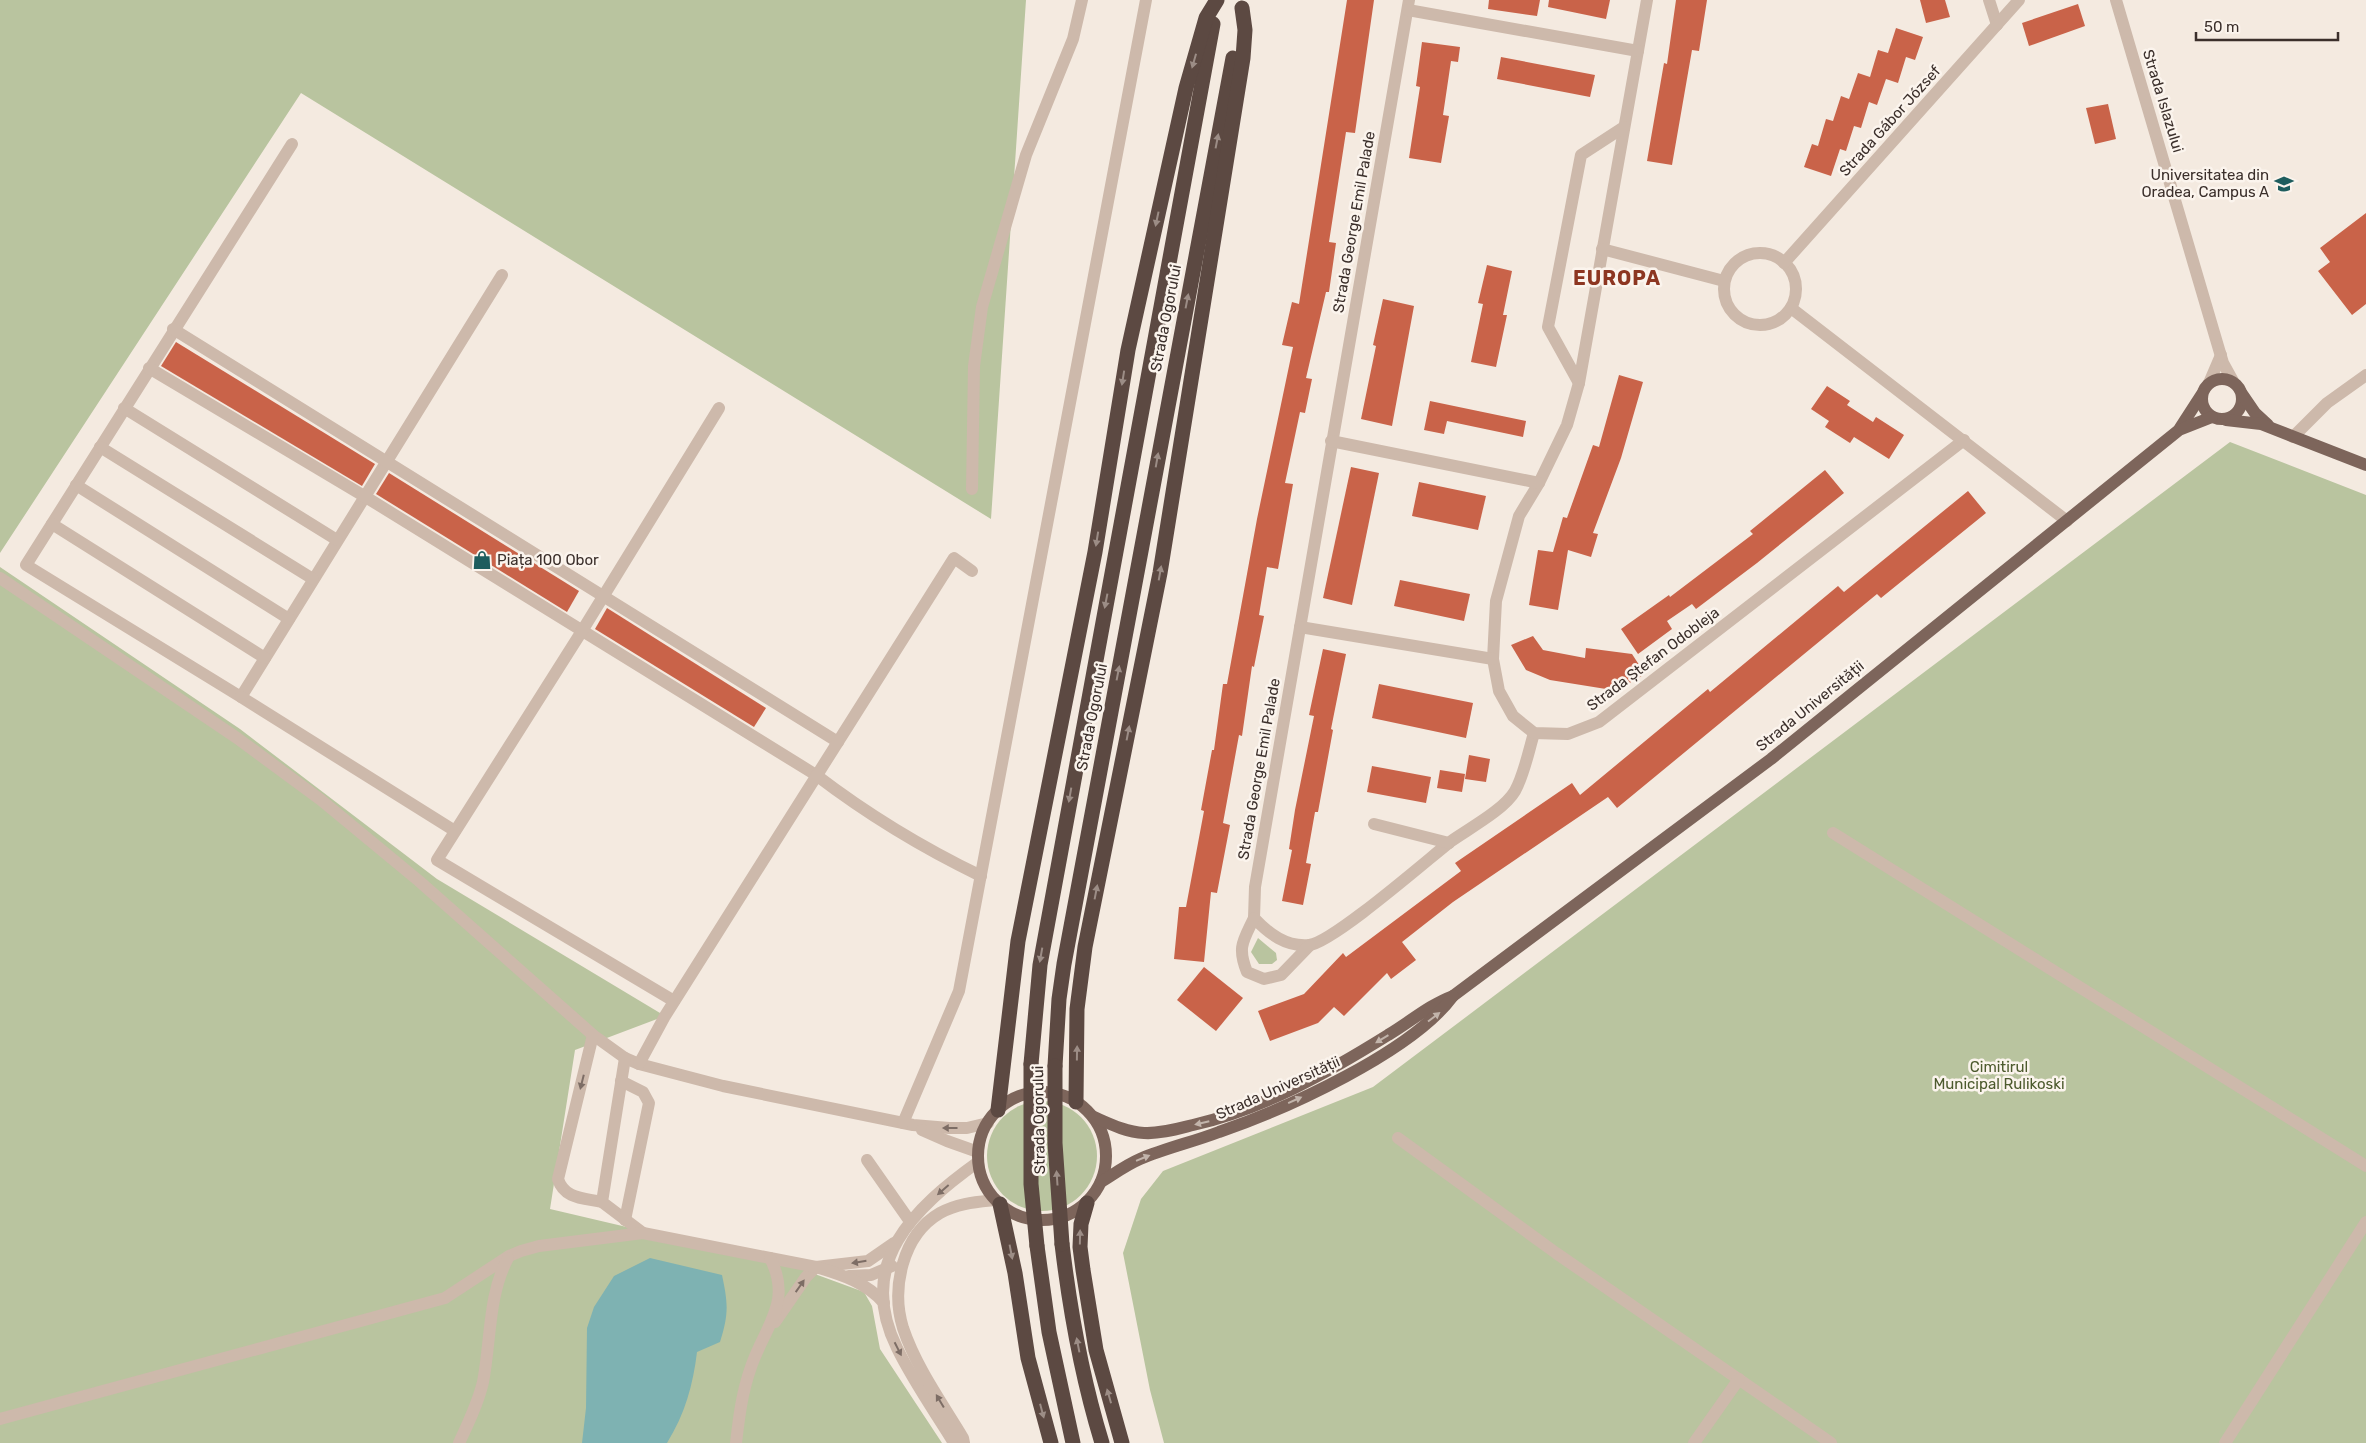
<svg xmlns="http://www.w3.org/2000/svg" width="2366" height="1443" font-family="Rubik,sans-serif">
<style>
.green{fill:#b9c49f}
.water{fill:#7eb2b2}
.building{fill:#c96349}
.lines{fill:none;stroke-linecap:round;stroke-linejoin:round}
.minor{stroke:#cdb9ab;stroke-width:12}
.major{stroke:#7d655b;stroke-width:12}
.highway{stroke:#5c4942;stroke-width:15}
.highway-bridge{stroke:#5c4942;stroke-width:15}
.oneway{fill:#9c8d86}
.oneway2{fill:#c2b4ab}
.oneway3{fill:#7d6d65}
.labels{text-anchor:middle;stroke-width:5;stroke-linejoin:round;paint-order:stroke}
.street-label{font-size:15px;fill:#3b2f2b;stroke:#fbf4ed}
.poi-label{font-size:15px;fill:#3b2f2b;stroke:#fbf4ed;text-anchor:end}
.park-label{font-size:15px;fill:#4c5a2d;stroke:#fbf4ed}
.district-label{font-size:20px;font-weight:bold;letter-spacing:1px;fill:#8d3621;stroke:#fbf4ed}
</style>
<rect width="100%" height="100%" fill="#f4eae0"/>
<g class="green">
<path d="M 0,0 L 1026,0 L 991,519 L 301,93 L 0,553 Z"/>
<path d="M 2230,442 L 2366,495 L 2366,1443 L 1164,1443 L 1150,1390 L 1123,1253 L 1141,1199 L 1163,1171 L 1373,1087 Z"/>
<path d="M 0,567 L 240,729 L 437,879 L 665,1016 L 575,1050 L 550,1209 L 793,1266 L 864,1292 L 872,1306 L 880,1349 L 942,1443 L 0,1443 Z"/>
<path d="M 1258,938 L 1276,953 L 1277,960 L 1272,964 L 1259,964 L 1251,952 Z"/>
<circle cx="1042" cy="1156" r="55"/>
</g>
<path class="water" d="M 650,1258 L 722,1275 C 728,1303 729,1314 720,1342 L 697,1352 C 693,1385 685,1414 667,1443 L 582,1443 L 586,1408 L 587,1328 L 594,1307 L 614,1276 Z"/>
<g class="building">
<path d="M 1347,0 L 1374,0 L 1355,133 L 1346,132 L 1329,242 L 1336,243 L 1329,292 L 1326,292 L 1306,378 L 1312,379 L 1305,413 L 1300,412 L 1285,483 L 1293,484 L 1278,569 L 1267,567 L 1259,615 L 1264,616 L 1254,667 L 1252,666 L 1242,736 L 1239,735 L 1223,823 L 1230,825 L 1217,893 L 1211,892 L 1204,962 L 1174,959 L 1179,907 L 1186,907 L 1204,811 L 1201,810 L 1212,750 L 1214,750 L 1223,684 L 1227,684 L 1257,519 L 1293,347 L 1282,345 L 1292,302 L 1299,304 Z"/>
<path d="M 1489,0 L 1540,0 L 1537,16 L 1488,9 Z"/>
<path d="M 1549,0 L 1610,0 L 1606,19 L 1548,7 Z"/>
<path d="M 1676,0 L 1707,0 L 1699,51 L 1692,50 L 1672,165 L 1647,161 L 1664,63 L 1667,64 Z"/>
<path d="M 1920,0 L 1945,0 L 1950,17 L 1926,23 Z"/>
<path d="M 2078,4 L 2085,26 L 2029,46 L 2022,23 Z"/>
<path d="M 1896,28 L 1923,37 L 1915,60 L 1906,57 L 1898,83 L 1886,79 L 1877,105 L 1869,102 L 1861,128 L 1854,126 L 1846,151 L 1840,149 L 1831,176 L 1804,167 L 1812,144 L 1818,146 L 1826,119 L 1833,121 L 1841,96 L 1849,99 L 1858,73 L 1870,77 L 1878,50 L 1888,53 Z"/>
<path d="M 1422,42 L 1460,47 L 1458,62 L 1451,61 L 1443,115 L 1449,116 L 1441,163 L 1409,158 L 1420,87 L 1416,86 Z"/>
<path d="M 1501,57 L 1595,75 L 1590,97 L 1497,79 Z"/>
<path d="M 2108,104 L 2116,139 L 2095,144 L 2086,108 Z"/>
<path d="M 2366,213 L 2366,304 L 2352,315 L 2318,271 L 2330,262 L 2320,248 Z"/>
<path d="M 1487,265 L 1512,271 L 1503,315 L 1507,315 L 1496,367 L 1471,362 L 1483,304 L 1478,303 Z"/>
<path d="M 1383,299 L 1414,306 L 1392,426 L 1361,419 L 1376,346 L 1373,345 Z"/>
<path d="M 176,342 L 375,464 L 362,486 L 161,366 Z"/>
<path d="M 1619,375 L 1643,382 L 1621,458 L 1593,533 L 1598,534 L 1591,557 L 1568,550 L 1558,610 L 1529,605 L 1538,550 L 1553,552 L 1563,517 L 1567,518 L 1593,445 L 1599,447 Z"/>
<path d="M 1827,386 L 1850,401 L 1847,405 L 1873,422 L 1876,417 L 1904,435 L 1889,459 L 1854,437 L 1850,443 L 1825,427 L 1829,421 L 1811,409 Z"/>
<path d="M 1430,401 L 1526,421 L 1523,437 L 1447,421 L 1444,434 L 1424,430 Z"/>
<path d="M 1351,467 L 1379,473 L 1352,605 L 1323,598 Z"/>
<path d="M 1825,470 L 1844,493 L 1757,563 L 1696,609 L 1692,604 L 1667,621 L 1672,629 L 1638,654 L 1621,629 L 1669,595 L 1670,597 L 1753,534 L 1750,531 Z"/>
<path d="M 389,473 L 579,591 L 567,612 L 376,494 Z"/>
<path d="M 1419,482 L 1486,496 L 1478,530 L 1412,516 Z"/>
<path d="M 1968,491 L 1986,513 L 1881,598 L 1877,594 L 1617,808 L 1608,797 L 1453,902 L 1402,942 L 1416,960 L 1391,979 L 1387,973 L 1344,1016 L 1334,1007 L 1318,1023 L 1270,1041 L 1258,1011 L 1304,994 L 1343,953 L 1346,957 L 1461,871 L 1455,863 L 1572,783 L 1580,795 L 1708,689 L 1710,692 L 1838,586 L 1844,592 Z"/>
<path d="M 1400,580 L 1470,594 L 1464,621 L 1394,606 Z"/>
<path d="M 607,608 L 766,708 L 754,727 L 595,629 Z"/>
<path d="M 1533,636 L 1543,650 L 1585,658 L 1586,648 L 1632,654 L 1645,674 L 1626,685 L 1606,689 L 1550,680 L 1526,670 L 1511,645 Z"/>
<path d="M 1323,649 L 1346,654 L 1331,729 L 1333,730 L 1318,812 L 1315,812 L 1306,863 L 1311,864 L 1303,905 L 1282,901 L 1292,850 L 1289,849 L 1295,810 L 1314,716 L 1309,715 Z"/>
<path d="M 1379,684 L 1473,703 L 1466,738 L 1372,718 Z"/>
<path d="M 1469,755 L 1490,759 L 1486,782 L 1465,779 Z"/>
<path d="M 1372,766 L 1431,777 L 1426,803 L 1367,792 Z"/>
<path d="M 1440,770 L 1465,774 L 1462,792 L 1437,788 Z"/>
<path d="M 1204,967 L 1243,998 L 1216,1031 L 1177,1000 Z"/>
</g>
<g class="lines">
<g class="minor">
<path d="M 1409,0 L 1255,887 L 1254,918 C 1269,934 1286,947 1309,945 C 1332,943 1426,861 1450,842 C 1468,829 1504,810 1515,791 C 1524,775 1529,750 1534,733"/>
<path d="M 1647,0 L 1579,383 L 1567,425 L 1539,483 L 1519,516 L 1496,601 L 1493,659 L 1499,691 L 1513,716 L 1534,733 L 1568,734 L 1599,722 L 1964,440"/>
<path d="M 1989,0 L 1997,25"/>
<path d="M 2116,0 L 2223,363 L 2234,383"/>
<path d="M 1408,10 L 1638,51"/>
<path d="M 292,144 L 26,565 L 241,697 L 502,275"/>
<path d="M 1602,249 L 1724,281"/>
<circle cx="1760" cy="289" r="36"/>
<path d="M 1784,263 L 2019,0"/>
<path d="M 1791,308 L 2067,521"/>
<path d="M 173,329 L 838,742"/>
<path d="M 149,368 L 364,496 L 816,775 C 867,814 923,848 981,876"/>
<path d="M 1579,383 L 1548,327 L 1581,155 L 1624,127"/>
<path d="M 2209,383 L 2221,355"/>
<path d="M 124,408 L 337,540"/>
<path d="M 2293,437 L 2327,403 L 2366,375"/>
<path d="M 1331,441 L 1539,483"/>
<path d="M 100,447 L 313,579"/>
<path d="M 76,485 L 289,619"/>
<path d="M 972,489 L 974,366 L 982,307 L 1026,155 L 1073,39 L 1082,0"/>
<path d="M 52,524 L 265,658"/>
<path d="M 0,578 L 237,738 L 321,800 L 419,881 L 593,1035 L 625,1058 L 639,1064 L 723,1086 L 913,1125 L 949,1128 L 967,1128 L 988,1123"/>
<path d="M 1300,627 L 1493,659"/>
<path d="M 241,697 L 455,831"/>
<path d="M 1374,824 L 1449,843"/>
<path d="M 1833,833 L 2366,1166"/>
<path d="M 1254,918 C 1243,941 1237,947 1247,972 L 1264,979 L 1281,975 L 1310,945"/>
<path d="M 674,1001 L 437,860 L 582,631 L 719,408"/>
<path d="M 593,1035 L 558,1179 C 564,1199 584,1198 602,1202"/>
<path d="M 625,1058 L 602,1202 L 643,1233"/>
<path d="M 639,1064 L 665,1016 L 954,558 L 972,571"/>
<path d="M 621,1081 L 643,1092 L 649,1103 L 625,1220"/>
<path d="M 903,1123 L 959,991 L 1146,0"/>
<path d="M 922,1130 L 947,1141 L 978,1152"/>
<path d="M 1398,1138 L 1556,1253 L 1831,1443"/>
<path d="M 867,1160 L 909,1220"/>
<path d="M 849,1276 L 871,1275 L 892,1266"/>
<path d="M 775,1322 L 806,1277 L 816,1267 L 868,1261 L 894,1243"/>
<path d="M 0,1419 L 445,1298 L 509,1256 L 521,1251 L 539,1246 L 643,1233 L 816,1267 C 842,1275 866,1282 884,1303"/>
<path d="M 459,1443 C 468,1424 478,1403 483,1382 C 491,1341 488,1295 508,1258"/>
<path d="M 736,1443 C 739,1417 742,1392 751,1367 C 765,1326 793,1302 770,1258"/>
<path d="M 954,1443 C 935,1412 913,1381 897,1348 C 855,1263 914,1208 978,1162"/>
<path d="M 964,1443 L 963,1438 C 942,1403 916,1367 903,1328 C 891,1289 902,1235 940,1213 C 958,1203 977,1202 996,1200"/>
<path d="M 1694,1443 L 1739,1379"/>
<path d="M 2225,1443 L 2366,1222"/>
</g>
<g class="major">
<circle cx="2222" cy="399" r="20"/>
<path d="M 2242,394 L 2255,413 L 2268,425"/>
<path d="M 2226,420 L 2261,424 L 2366,465"/>
<path d="M 2180,428 L 2202,394"/>
<circle cx="1042" cy="1156" r="64"/>
<path d="M 1094,1117 C 1110,1124 1126,1132 1144,1133 C 1160,1134 1177,1129 1193,1125 C 1263,1109 1327,1073 1388,1035 C 1410,1022 1429,1005 1453,996 L 1771,759 L 2179,430 L 2212,417"/>
<path d="M 1101,1182 C 1114,1174 1126,1165 1140,1159 C 1166,1148 1193,1142 1219,1132 C 1286,1109 1412,1052 1453,996"/>
</g>
<g class="highway">
<path d="M 1031,1064 L 1040,965 L 1213,24"/>
<path d="M 1055,1066 L 1059,999 L 1064,964 L 1233,58"/>
<path d="M 1076,1102 L 1077,1009 L 1085,947 L 1160,573 L 1243,58 L 1245,30 L 1242,8"/>
<path d="M 998,1110 L 1018,941 L 1095,552 L 1128,350 L 1186,88 L 1206,18 L 1217,0"/>
<path d="M 1087,1203 L 1081,1224 L 1080,1247 L 1083,1270 L 1096,1350 L 1122,1443"/>
<path d="M 1000,1204 L 1015,1273 L 1028,1358 L 1051,1443"/>
<path d="M 1062,1244 C 1070,1311 1082,1378 1102,1443"/>
<path d="M 1037,1246 L 1049,1332 L 1073,1443"/>
</g>
<g class="highway-bridge">
<path d="M 1031,1064 L 1031,1184 L 1037,1246"/>
<path d="M 1055,1066 L 1055,1143 L 1062,1244"/>
</g>
</g>
<defs><path id="oneway-solid" d="M-6-.8H1V-3.2L6.5 0L1 3.2V.8H-6Z" transform="scale(1.25)"/></defs>
<g class="oneway">
<use href="#oneway-solid" transform="translate(1194 61) rotate(106)"/>
<use href="#oneway-solid" transform="translate(1217 141) rotate(-79)"/>
<use href="#oneway-solid" transform="translate(1157 219) rotate(102)"/>
<use href="#oneway-solid" transform="translate(1187 301) rotate(-79)"/>
<use href="#oneway-solid" transform="translate(1123 378) rotate(99)"/>
<use href="#oneway-solid" transform="translate(1157 460) rotate(-80)"/>
<use href="#oneway-solid" transform="translate(1097 539) rotate(99)"/>
<use href="#oneway-solid" transform="translate(1160 573) rotate(-80)"/>
<use href="#oneway-solid" transform="translate(1106 601) rotate(101)"/>
<use href="#oneway-solid" transform="translate(1118 673) rotate(-79)"/>
<use href="#oneway-solid" transform="translate(1128 733) rotate(-79)"/>
<use href="#oneway-solid" transform="translate(1070 795) rotate(100)"/>
<use href="#oneway-solid" transform="translate(1096 892) rotate(-79)"/>
<use href="#oneway-solid" transform="translate(1041 955) rotate(100)"/>
<use href="#oneway-solid" transform="translate(1077 1053) rotate(-89)"/>
<use href="#oneway-solid" transform="translate(1057 1178) rotate(-94)"/>
<use href="#oneway-solid" transform="translate(1080 1237) rotate(-89)"/>
<use href="#oneway-solid" transform="translate(1011 1252) rotate(79)"/>
<use href="#oneway-solid" transform="translate(1078 1345) rotate(-101)"/>
<use href="#oneway-solid" transform="translate(1109 1396) rotate(-106)"/>
<use href="#oneway-solid" transform="translate(1042 1411) rotate(75)"/>
</g>
<g class="oneway2">
<use href="#oneway-solid" transform="translate(1434 1017) rotate(-37)"/>
<use href="#oneway-solid" transform="translate(1382 1039) rotate(149)"/>
<use href="#oneway-solid" transform="translate(1295 1100) rotate(-24)"/>
<use href="#oneway-solid" transform="translate(1202 1123) rotate(167)"/>
<use href="#oneway-solid" transform="translate(1143 1158) rotate(-22)"/>
</g>
<g class="oneway3">
<use href="#oneway-solid" transform="translate(582 1082) rotate(104)"/>
<use href="#oneway-solid" transform="translate(950 1128) rotate(-180)"/>
<use href="#oneway-solid" transform="translate(943 1190) rotate(139)"/>
<use href="#oneway-solid" transform="translate(859 1262) rotate(171)"/>
<use href="#oneway-solid" transform="translate(800 1286) rotate(-55)"/>
<use href="#oneway-solid" transform="translate(898 1349) rotate(63)"/>
<use href="#oneway-solid" transform="translate(940 1401) rotate(-121)"/>
</g>
<defs>
<g id="university-bare" transform="scale(1.5)"><path d="M0-5L7-2L0 1L-7-2ZM-4 1L0 2.5L4 1V4Q0 6-4 4Z" fill="#1e5d5e" stroke="#fbf4ed" stroke-width="2.5" paint-order="stroke"/></g>
<g id="shop-bare" transform="scale(1.5)"><path d="M-5-2.5h2.3a2.7 3.5 0 0 1 5.4 0H5L5.5 6h-11ZM-1.5-2.5h3a1.5 2.3 0 0 0-3 0Z" fill="#1e5d5e" stroke="#fbf4ed" stroke-width="2.5" paint-order="stroke"/></g>
</defs>
<g fill-rule="evenodd">
<use href="#university-bare" x="2284" y="184"/>
<use href="#shop-bare" x="482" y="560"/>
</g>
<g class="labels">
<g class="street-label">
<text transform="translate(2163 101) rotate(73)" y="5">Strada Islazului</text>
<text transform="translate(1890 121) rotate(-48)" y="5">Strada Gábor József</text>
<text transform="translate(1354 222) rotate(-80)" y="5">Strada George Emil Palade</text>
<text transform="translate(1166 318) rotate(-79)" y="5">Strada Ogorului</text>
<text transform="translate(1653 659) rotate(-37)" y="5">Strada Ștefan Odobleja</text>
<text transform="translate(1810 706) rotate(-39)" y="5">Strada Universității</text>
<text transform="translate(1092 717) rotate(-79)" y="5">Strada Ogorului</text>
<text transform="translate(1259 769) rotate(-80)" y="5">Strada George Emil Palade</text>
<text transform="translate(1278 1088) rotate(-24)" y="5">Strada Universității</text>
<text transform="translate(1039 1120) rotate(-91)" y="5">Strada Ogorului</text>
</g>
<g class="poi-label">
<text x="2269" y="180">Universitatea din<tspan x="2269" dy="17">Oradea, Campus A</tspan></text>
<text x="497" y="565" text-anchor="start">Piața 100 Obor</text>
</g>
<g class="park-label">
<text x="1999" y="1072">Cimitirul<tspan x="1999" dy="17">Municipal Rulikoski</tspan></text>
</g>
<g class="district-label">
<text x="1617" y="285">EUROPA</text>
</g>
</g>
<path d="M2196 32v8h142v-8" fill="none" stroke="#3b2f2b" stroke-width="2.5"/>
<text x="2204" y="32" font-size="15" fill="#3b2f2b" stroke="#fbf4ed" stroke-width="4" paint-order="stroke">50 m</text>
</svg>
